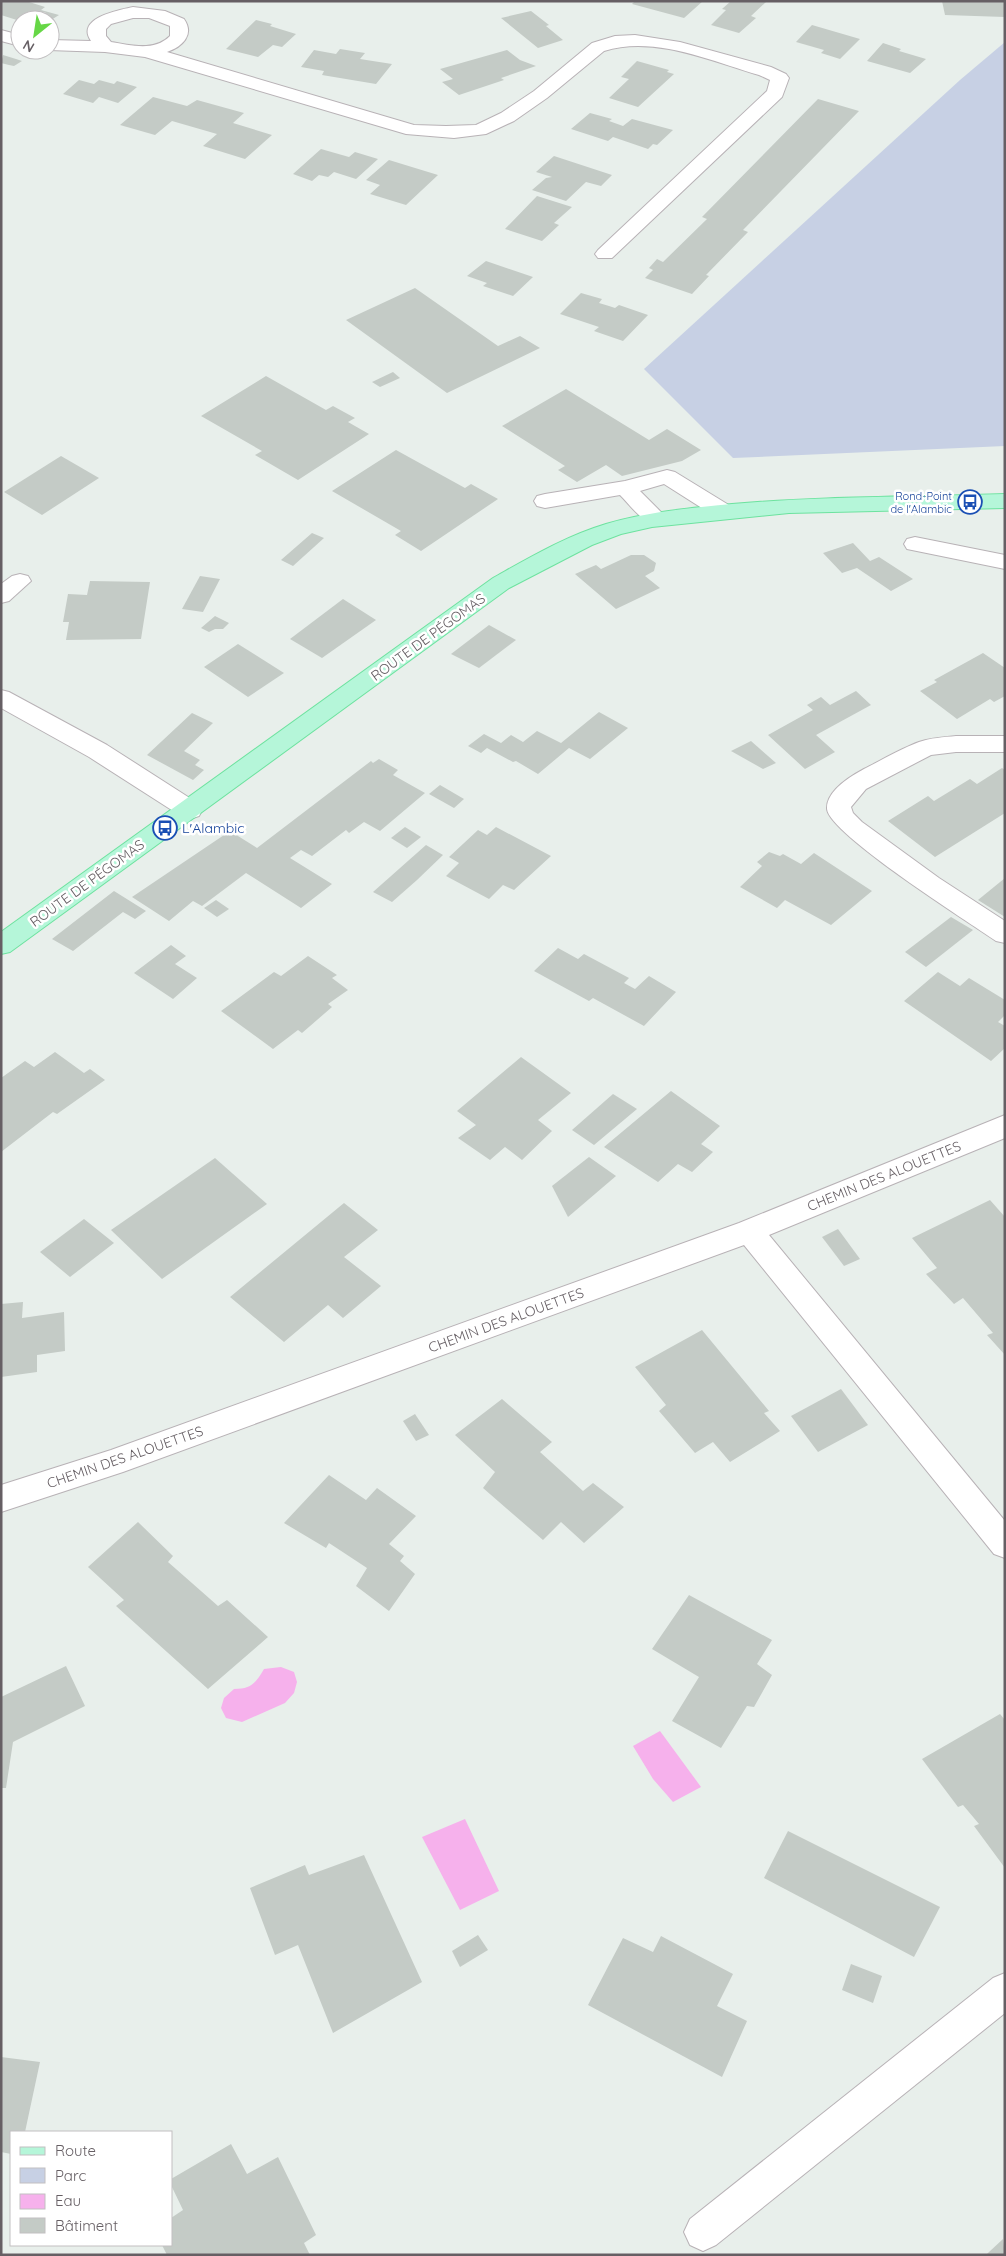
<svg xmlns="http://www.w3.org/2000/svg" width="1006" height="2256" font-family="Quicksand,sans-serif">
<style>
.green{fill:#c7d0e4}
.water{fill:#f6b1ec}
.building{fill:#c4cbc6}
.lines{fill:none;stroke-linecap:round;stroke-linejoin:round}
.minor-casing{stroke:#b8b2b6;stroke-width:2}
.major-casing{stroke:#6de29f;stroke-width:2}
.minor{fill:#fff;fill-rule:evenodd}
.major{fill:#b5f6d9;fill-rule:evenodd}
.labels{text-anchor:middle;stroke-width:5;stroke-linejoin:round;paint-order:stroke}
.far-transit-label{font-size:11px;fill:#164399;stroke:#fff;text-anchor:end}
.street-label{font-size:14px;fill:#665f64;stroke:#fff}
.transit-label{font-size:14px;fill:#164399;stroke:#fff;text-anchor:start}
</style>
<rect width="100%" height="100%" fill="#e8efeb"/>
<path class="green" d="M 1005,42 L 1005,446 L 733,458 L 644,369 L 960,80 Z"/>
<g class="water">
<path d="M 281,1667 L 294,1672 L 297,1682 L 294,1693 L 285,1703 L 242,1722 L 226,1718 L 221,1708 L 224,1698 L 234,1689 C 251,1689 255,1684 264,1669 Z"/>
<path d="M 660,1731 L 701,1787 L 673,1802 L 653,1779 L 633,1746 Z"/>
<path d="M 465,1819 L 499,1891 L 460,1910 L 422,1837 Z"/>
</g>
<g class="building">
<path d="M 1,1 L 26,1 L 45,7 L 41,10 L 59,15 L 51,20 L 20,21 L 1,15 Z"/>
<path d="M 635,1 L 703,1 L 684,18 L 632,4 Z"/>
<path d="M 731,1 L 762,1 L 766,2 L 751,16 L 756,18 L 739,33 L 711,25 L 726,10 L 722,9 Z"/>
<path d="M 942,1 L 1005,1 L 1005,17 L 945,15 Z"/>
<path d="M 531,11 L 549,25 L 546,26 L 563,40 L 538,48 L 501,18 Z"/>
<path d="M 256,20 L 272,24 L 270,26 L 296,34 L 282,47 L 273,45 L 258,57 L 226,49 Z"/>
<path d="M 812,25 L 860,39 L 840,59 L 821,53 L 824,50 L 796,42 Z"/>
<path d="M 883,43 L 901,49 L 899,51 L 926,59 L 910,73 L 867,61 Z"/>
<path d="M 340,49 L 365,53 L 360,59 L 392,64 L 376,84 L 322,75 L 324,71 L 301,67 L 314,50 L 336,54 Z"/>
<path d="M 507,50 L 520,60 L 536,66 L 501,78 L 504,80 L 459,95 L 442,82 L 453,79 L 440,69 Z"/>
<path d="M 3,55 L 16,59 L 22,61 L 14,66 L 9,65 L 1,63 Z"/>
<path d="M 637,61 L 669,70 L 667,72 L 674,74 L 638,107 L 609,98 L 629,79 L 621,77 Z"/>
<path d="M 79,80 L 94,84 L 99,80 L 114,84 L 117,81 L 137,87 L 118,103 L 99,97 L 93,103 L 63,94 Z"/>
<path d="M 153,97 L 187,106 L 197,100 L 244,113 L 233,123 L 272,135 L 245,159 L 203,146 L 217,134 L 172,121 L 155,135 L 120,125 Z"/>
<path d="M 818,99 L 859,111 L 743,230 L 748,232 L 706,275 L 709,276 L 692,294 L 645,278 L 653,270 L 649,268 L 657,259 L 663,262 L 707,219 L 702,217 Z"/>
<path d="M 590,113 L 612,119 L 609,121 L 623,126 L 632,119 L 673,130 L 657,145 L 653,144 L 648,149 L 613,137 L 608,141 L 571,129 Z"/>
<path d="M 321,149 L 349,157 L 355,152 L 378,159 L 356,179 L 334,172 L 328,177 L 319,175 L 312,181 L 293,174 Z"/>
<path d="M 554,156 L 612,175 L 601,186 L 586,182 L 566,201 L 532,190 L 546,178 L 552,177 L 536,172 Z"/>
<path d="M 389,160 L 438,175 L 406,205 L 370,194 L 380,185 L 366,180 Z"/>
<path d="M 537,196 L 572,207 L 554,223 L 559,225 L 542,241 L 505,229 Z"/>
<path d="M 486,261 L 533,277 L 513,296 L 483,286 L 487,283 L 467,276 Z"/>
<path d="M 415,288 L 498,346 L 520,336 L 540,348 L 447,393 L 346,320 Z"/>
<path d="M 581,293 L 602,299 L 599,303 L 609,306 L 615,308 L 619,305 L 648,315 L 623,341 L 594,331 L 599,327 L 560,314 Z"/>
<path d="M 393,372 L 400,378 L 380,387 L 372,382 Z"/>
<path d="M 266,376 L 326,410 L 333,406 L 355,418 L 348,422 L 369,434 L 298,480 L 255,455 L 262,451 L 201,416 Z"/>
<path d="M 566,389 L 649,440 L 667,429 L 701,450 L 682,461 L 622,476 L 606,465 L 577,482 L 558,470 L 565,466 L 502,426 Z"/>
<path d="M 396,450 L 465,488 L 471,484 L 498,499 L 421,551 L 395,535 L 401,531 L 332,491 Z"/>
<path d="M 61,456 L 99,478 L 42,515 L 4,492 Z"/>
<path d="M 312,533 L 324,538 L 293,566 L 281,560 Z"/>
<path d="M 853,543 L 870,561 L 879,557 L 913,579 L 891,591 L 857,568 L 842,573 L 823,553 Z"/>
<path d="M 631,555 L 644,555 L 656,563 L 654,571 L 645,576 L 660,588 L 616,609 L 575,574 L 596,565 L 601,569 Z"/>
<path d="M 200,576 L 220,579 L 203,612 L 182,609 Z"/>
<path d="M 90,581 L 150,582 L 141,639 L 66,640 L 69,622 L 63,622 L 68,594 L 87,595 Z"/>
<path d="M 343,599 L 376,620 L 322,658 L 290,639 Z"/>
<path d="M 215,616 L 229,623 L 223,629 L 215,629 L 209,632 L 201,628 Z"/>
<path d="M 489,625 L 516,640 L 479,668 L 451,654 Z"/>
<path d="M 238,644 L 284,673 L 248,697 L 204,667 Z"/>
<path d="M 983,653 L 1005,668 L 1005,696 L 994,702 L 990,699 L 957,719 L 920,691 L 937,682 L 934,680 Z"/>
<path d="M 856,691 L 871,705 L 816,735 L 835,752 L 805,769 L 768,735 L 813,710 L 807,705 L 821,697 L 830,705 Z"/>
<path d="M 599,712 L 628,728 L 590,759 L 569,748 L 538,774 L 516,761 L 513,762 L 487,748 L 481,753 L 468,746 L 484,734 L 501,743 L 511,735 L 523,742 L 537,731 L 561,743 Z"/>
<path d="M 192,713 L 213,723 L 184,751 L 200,760 L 195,765 L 204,770 L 193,780 L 147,755 Z"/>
<path d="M 751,741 L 776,763 L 763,769 L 731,751 Z"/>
<path d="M 379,759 L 398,770 L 393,775 L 425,793 L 380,831 L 364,822 L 349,833 L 346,830 L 312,856 L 301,850 L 290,858 L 332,884 L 301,908 L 246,873 L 202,906 L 193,901 L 169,921 L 132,897 L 230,831 L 257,848 L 371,761 L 373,763 Z"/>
<path d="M 1002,768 L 1005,770 L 1005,813 L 935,857 L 888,821 L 928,796 L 934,801 L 970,779 L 977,784 Z"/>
<path d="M 440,785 L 464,799 L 454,808 L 429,794 Z"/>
<path d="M 405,827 L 421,837 L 407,848 L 391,838 Z"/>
<path d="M 496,827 L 551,856 L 514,890 L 503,885 L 489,899 L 446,876 L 459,863 L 449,857 L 478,830 L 487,835 Z"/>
<path d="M 426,845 L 443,855 L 417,880 L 392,902 L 373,892 Z"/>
<path d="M 769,852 L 780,856 L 783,854 L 801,864 L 814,853 L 872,891 L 831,925 L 785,900 L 777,908 L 740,887 L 762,866 L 757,862 Z"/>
<path d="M 1005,878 L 1005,917 L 978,900 Z"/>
<path d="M 114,891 L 146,911 L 135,919 L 123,912 L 73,951 L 52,939 Z"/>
<path d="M 216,900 L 229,909 L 217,917 L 204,908 Z"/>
<path d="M 951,917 L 973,930 L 926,967 L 905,952 Z"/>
<path d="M 171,945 L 186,956 L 175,964 L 197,978 L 173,999 L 134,973 Z"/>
<path d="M 558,948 L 578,959 L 584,954 L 629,978 L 624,983 L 635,989 L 649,976 L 676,992 L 644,1026 L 593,998 L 589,1001 L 534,971 Z"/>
<path d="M 308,956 L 337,975 L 332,978 L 348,990 L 328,1004 L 332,1007 L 302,1033 L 298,1030 L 273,1049 L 221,1011 L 274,972 L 281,976 Z"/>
<path d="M 938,972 L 960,986 L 969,978 L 1005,1000 L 1005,1015 L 998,1022 L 1005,1026 L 1005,1048 L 991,1061 L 904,1001 Z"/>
<path d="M 55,1052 L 84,1073 L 90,1069 L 105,1080 L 57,1114 L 53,1112 L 1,1152 L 1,1078 L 25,1061 L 34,1067 Z"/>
<path d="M 521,1057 L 571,1093 L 538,1120 L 552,1131 L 522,1160 L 505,1147 L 490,1160 L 458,1138 L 476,1125 L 457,1111 Z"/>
<path d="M 671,1091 L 720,1126 L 701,1144 L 713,1152 L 692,1172 L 678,1164 L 658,1182 L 604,1147 Z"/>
<path d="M 613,1094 L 637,1109 L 594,1145 L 572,1130 Z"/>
<path d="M 589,1157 L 616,1176 L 568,1217 L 552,1186 Z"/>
<path d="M 215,1158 L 267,1204 L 162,1279 L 111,1230 Z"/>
<path d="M 990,1200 L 1005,1217 L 1005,1355 L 987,1335 L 993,1333 L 963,1298 L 954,1304 L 926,1274 L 937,1268 L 912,1238 Z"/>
<path d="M 344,1203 L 378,1230 L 344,1257 L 381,1286 L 343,1318 L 328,1305 L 284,1342 L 230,1297 Z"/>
<path d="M 84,1219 L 114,1243 L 70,1277 L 40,1252 Z"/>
<path d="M 838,1229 L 860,1259 L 844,1266 L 822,1237 Z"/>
<path d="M 23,1302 L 22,1318 L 64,1312 L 65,1351 L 37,1355 L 37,1372 L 1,1377 L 1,1304 Z"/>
<path d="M 702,1330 L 769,1411 L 764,1413 L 780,1431 L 730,1462 L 713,1442 L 695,1453 L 659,1411 L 666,1405 L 635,1367 Z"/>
<path d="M 841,1389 L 868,1425 L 818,1452 L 791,1416 Z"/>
<path d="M 502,1399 L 552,1442 L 540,1452 L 583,1491 L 593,1483 L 624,1507 L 584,1543 L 561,1522 L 543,1540 L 483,1488 L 495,1472 L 455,1435 Z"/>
<path d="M 415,1414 L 429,1435 L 416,1441 L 403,1421 Z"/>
<path d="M 329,1475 L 366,1500 L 377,1488 L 416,1516 L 389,1544 L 404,1556 L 400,1561 L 415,1574 L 389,1611 L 356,1586 L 367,1568 L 329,1543 L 326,1548 L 284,1523 Z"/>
<path d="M 138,1522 L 173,1556 L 168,1562 L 201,1591 L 218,1606 L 227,1600 L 268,1637 L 208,1689 L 116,1606 L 124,1600 L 88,1567 Z"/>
<path d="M 689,1595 L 772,1640 L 757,1664 L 772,1675 L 754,1707 L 747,1706 L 721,1748 L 672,1721 L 699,1677 L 652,1649 Z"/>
<path d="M 66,1666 L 85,1706 L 13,1742 L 6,1788 L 1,1788 L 1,1697 Z"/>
<path d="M 1000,1714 L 1005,1720 L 1005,1868 L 974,1826 L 979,1824 L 963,1805 L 958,1807 L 922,1759 Z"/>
<path d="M 788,1831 L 940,1907 L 914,1957 L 764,1878 Z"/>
<path d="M 364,1855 L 422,1982 L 333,2033 L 298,1945 L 275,1955 L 250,1888 L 305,1865 L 309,1875 Z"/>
<path d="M 478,1935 L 488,1950 L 460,1967 L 452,1951 Z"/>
<path d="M 661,1936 L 733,1974 L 717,2006 L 747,2021 L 722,2077 L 588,2005 L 623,1938 L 653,1952 Z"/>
<path d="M 851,1964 L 882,1976 L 873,2003 L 842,1990 Z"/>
<path d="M 1,2057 L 40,2062 L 25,2132 L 11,2132 L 11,2154 L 1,2152 Z"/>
<path d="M 231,2144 L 247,2174 L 278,2157 L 316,2235 L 304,2243 L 310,2255 L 167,2255 L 162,2245 L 171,2245 L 171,2218 L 183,2210 L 171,2185 L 171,2179 Z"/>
<path d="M 1003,2239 L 1005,2255 L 986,2255 L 989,2252 Z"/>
</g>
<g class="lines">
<g class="minor-casing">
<g id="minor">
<path d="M 133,7 L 165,11 L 184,19 C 195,35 182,47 167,52 L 414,125 L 446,126 L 476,125 L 501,113 L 534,91 L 592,43 L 615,36 L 635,35 L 680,42 L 771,67 L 786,74 L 789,78 L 782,97 L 612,258 L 598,258 L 595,254 L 598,250 L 767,91 L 770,80 L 759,75 C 711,61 654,35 604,51 L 547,98 L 514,121 L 486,134 L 454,138 L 406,134 L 145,57 L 105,52 L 49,50 L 50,40 L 91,41 C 75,18 119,10 133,7 ZM 133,18 L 149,18 L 170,26 L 170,36 C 154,52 131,45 111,42 L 106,36 L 106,29 L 111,24 Z"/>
<path d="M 1,30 L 20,35 L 20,46 L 1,41 Z"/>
<path d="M 667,470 L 675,472 L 732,507 L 735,512 L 732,517 L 724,519 L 716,517 L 664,484 L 640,491 L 668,519 L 665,524 C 646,529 633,508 620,495 L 545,508 L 537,506 L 534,501 L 537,496 L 545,494 L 625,481 Z"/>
<path d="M 915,537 L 1005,555 L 1005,569 L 907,549 L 904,544 L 907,539 Z"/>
<path d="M 20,574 L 28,576 L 31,581 L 9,601 L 1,603 L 1,584 L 12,576 Z"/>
<path d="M 1,690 L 9,692 L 107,745 L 199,804 L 202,810 L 199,816 L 190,819 L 181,816 L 89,757 L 1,708 Z"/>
<path d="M 956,736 L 1005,736 L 1005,752 L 956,752 L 931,755 L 866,789 L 851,807 L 853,813 L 862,822 L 939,878 L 1005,921 L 1005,943 L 996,941 C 969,922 829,834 827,809 C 826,791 851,776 864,769 C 882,760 900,749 919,742 C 930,738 944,737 956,736 Z"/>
<path d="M 1005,1115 L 1005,1138 L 769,1235 L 1005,1521 L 1005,1558 L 994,1554 L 744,1245 L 123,1472 L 1,1512 L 1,1485 L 111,1450 L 739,1223 Z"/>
<path d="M 1005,1973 L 1005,2013 L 716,2245 L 703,2251 L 690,2245 L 684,2232 L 690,2219 L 993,1978 Z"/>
</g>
</g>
<g class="major-casing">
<path id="major" d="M 1005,494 L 1005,508 L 789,513 L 652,527 L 621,534 L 592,545 L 509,588 L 10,952 L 1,954 L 1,932 L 493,578 C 529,558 566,536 606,524 C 646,512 690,508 732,504 C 823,496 914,497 1005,494 Z"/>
</g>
<use href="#minor" class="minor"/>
<use href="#major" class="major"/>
</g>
<defs>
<g id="bus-ring" transform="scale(1.25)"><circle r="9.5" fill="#fff" stroke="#1a4fb4" stroke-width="1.5"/><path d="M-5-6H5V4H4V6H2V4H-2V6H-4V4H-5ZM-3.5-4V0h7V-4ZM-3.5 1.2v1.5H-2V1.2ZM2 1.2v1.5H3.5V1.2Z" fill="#1a4fb4"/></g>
</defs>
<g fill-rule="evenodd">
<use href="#bus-ring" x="970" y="502"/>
<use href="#bus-ring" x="165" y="828"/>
</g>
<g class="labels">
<g class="far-transit-label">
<text x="952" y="500">Rond-Point<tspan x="952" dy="13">de l'Alambic</tspan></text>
</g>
<g class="street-label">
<text transform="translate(428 637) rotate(-36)" y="5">ROUTE DE PÉGOMAS</text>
<text transform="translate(87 883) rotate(-36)" y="5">ROUTE DE PÉGOMAS</text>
<text transform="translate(884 1176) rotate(-22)" y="5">CHEMIN DES ALOUETTES</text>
<text transform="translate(506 1320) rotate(-20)" y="5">CHEMIN DES ALOUETTES</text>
<text transform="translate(125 1457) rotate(-19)" y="5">CHEMIN DES ALOUETTES</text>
</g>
<g class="transit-label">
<text x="182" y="833">L'Alambic</text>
</g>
</g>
<rect width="1006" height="2256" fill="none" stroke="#665f64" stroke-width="5"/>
<rect x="10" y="2131" width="162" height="115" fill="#ffffff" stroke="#c2bfc1"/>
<rect x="20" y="2147" width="25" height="8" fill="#b5f6d9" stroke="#c2bfc1"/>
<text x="55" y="2156" font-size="15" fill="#665f64">Route</text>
<rect x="20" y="2168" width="25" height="15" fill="#c7d0e4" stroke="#c2bfc1"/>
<text x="55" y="2181" font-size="15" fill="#665f64">Parc</text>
<rect x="20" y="2194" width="25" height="15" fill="#f6b1ec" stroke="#c2bfc1"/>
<text x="55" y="2206" font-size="15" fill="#665f64">Eau</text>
<rect x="20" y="2218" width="25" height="15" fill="#c4cbc6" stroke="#c2bfc1"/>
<text x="55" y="2231" font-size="15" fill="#665f64">Bâtiment</text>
<g transform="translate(35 35) rotate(210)"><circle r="24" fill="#ffffff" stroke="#c2bfc1"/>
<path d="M0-4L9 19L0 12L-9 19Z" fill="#66d746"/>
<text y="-8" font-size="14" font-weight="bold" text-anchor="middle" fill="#665f64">N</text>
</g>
</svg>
